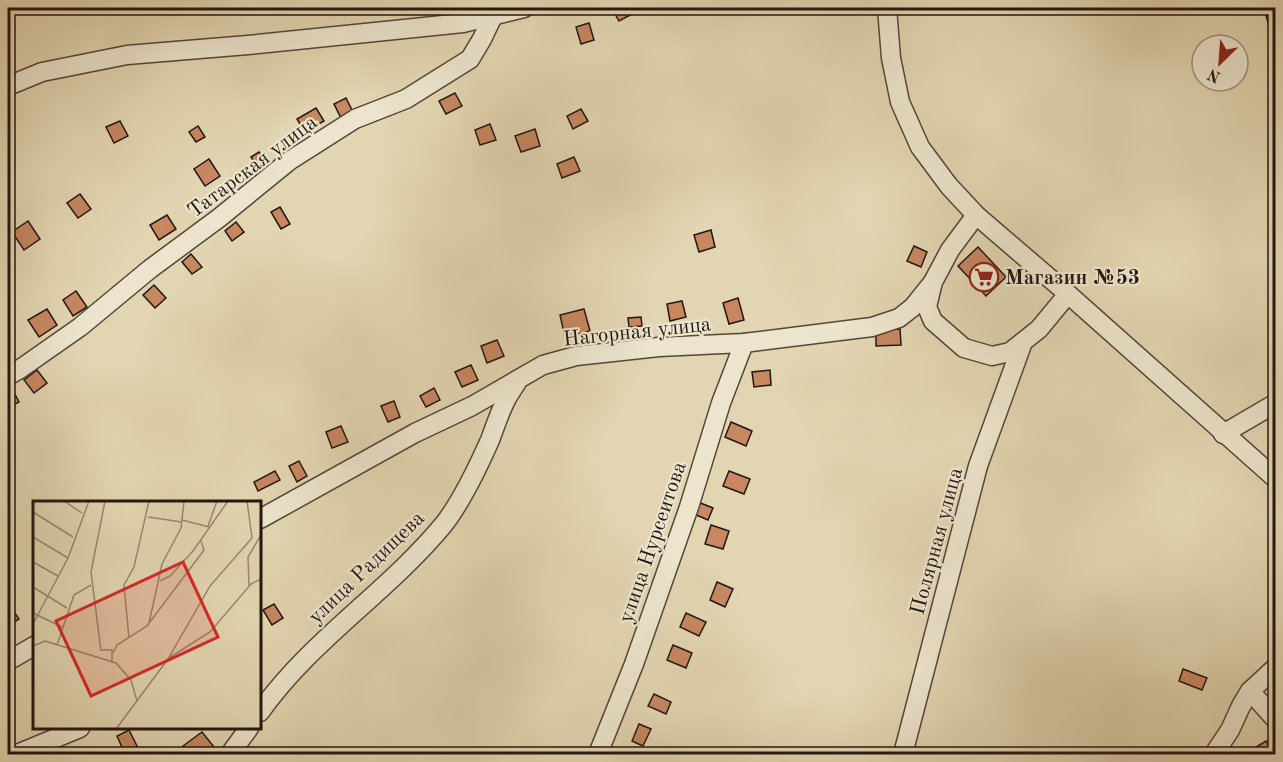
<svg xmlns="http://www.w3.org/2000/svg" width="1283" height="762" font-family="'Old Standard TT',serif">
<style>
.building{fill:#c68761;stroke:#231611;stroke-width:1.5}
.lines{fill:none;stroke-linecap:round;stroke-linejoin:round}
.minor-casing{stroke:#534639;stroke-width:21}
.minor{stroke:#ece4cc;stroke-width:18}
.labels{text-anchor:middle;stroke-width:4.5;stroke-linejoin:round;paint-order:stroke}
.street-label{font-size:21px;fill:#231611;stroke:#ece4cc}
.poi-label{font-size:21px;font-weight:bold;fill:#231611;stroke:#ece4cc;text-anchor:start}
.inset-road{fill:none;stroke:#968971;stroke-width:1.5}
.view{fill:#d62828;fill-opacity:0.15;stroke:#d62828;stroke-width:3}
.inset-edge{fill:none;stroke:#231611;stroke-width:3}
</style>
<rect width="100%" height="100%" fill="#e2d5b1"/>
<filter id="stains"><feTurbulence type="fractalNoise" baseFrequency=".00333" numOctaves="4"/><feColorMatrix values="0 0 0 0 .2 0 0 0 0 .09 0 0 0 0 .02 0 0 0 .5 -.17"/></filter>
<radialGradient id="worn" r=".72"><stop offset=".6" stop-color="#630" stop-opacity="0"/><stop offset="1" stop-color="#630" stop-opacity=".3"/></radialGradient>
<g class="building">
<path d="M 622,8 L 636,8 L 638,11 L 619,21 L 614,12 Z"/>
<path d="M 1264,8 L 1276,8 L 1276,45 L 1274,45 Z"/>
<path d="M 589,23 L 594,40 L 581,44 L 576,27 Z"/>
<path d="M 455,93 L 462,106 L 446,114 L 439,101 Z"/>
<path d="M 346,98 L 354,114 L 342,120 L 334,104 Z"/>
<path d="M 316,108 L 324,121 L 305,132 L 297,119 Z"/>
<path d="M 581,109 L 588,121 L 573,129 L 567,116 Z"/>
<path d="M 120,121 L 128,136 L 114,143 L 106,127 Z"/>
<path d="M 490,124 L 496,140 L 480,145 L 475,130 Z"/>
<path d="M 198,126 L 205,137 L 196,142 L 189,132 Z"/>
<path d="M 535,129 L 540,146 L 521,152 L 515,136 Z"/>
<path d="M 259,152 L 269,168 L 261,173 L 251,157 Z"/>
<path d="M 574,157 L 580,171 L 562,178 L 557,164 Z"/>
<path d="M 209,159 L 220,176 L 205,186 L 194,169 Z"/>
<path d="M 80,194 L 91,209 L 78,218 L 67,203 Z"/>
<path d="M 280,207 L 290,224 L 281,229 L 271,212 Z"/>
<path d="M 167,215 L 176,229 L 159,240 L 150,225 Z"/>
<path d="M 28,221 L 40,239 L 24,250 L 12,232 Z"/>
<path d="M 236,222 L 244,232 L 232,241 L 225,231 Z"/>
<path d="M 711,230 L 715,247 L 699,252 L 694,235 Z"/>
<path d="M 914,246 L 927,252 L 921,267 L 907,261 Z"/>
<path d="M 978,247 L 1006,277 L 986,296 L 958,266 Z"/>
<path d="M 191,254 L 202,267 L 192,274 L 182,262 Z"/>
<path d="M 154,285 L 166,298 L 155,308 L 143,295 Z"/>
<path d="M 76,291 L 87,307 L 73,316 L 63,300 Z"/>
<path d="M 738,298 L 744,320 L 729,324 L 723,303 Z"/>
<path d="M 682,301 L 686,317 L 670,321 L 667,304 Z"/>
<path d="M 47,309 L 57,325 L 39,337 L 28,320 Z"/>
<path d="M 584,309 L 590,331 L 565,337 L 560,315 Z"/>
<path d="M 641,317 L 642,326 L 629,327 L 628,318 Z"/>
<path d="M 900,329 L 901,345 L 876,346 L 876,330 Z"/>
<path d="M 497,340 L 504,356 L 487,363 L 481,346 Z"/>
<path d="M 471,365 L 478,380 L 462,387 L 455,372 Z"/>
<path d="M 37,370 L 47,383 L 34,393 L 24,380 Z"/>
<path d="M 770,370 L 771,385 L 754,387 L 752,372 Z"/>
<path d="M 10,385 L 19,402 L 8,408 L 8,387 Z"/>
<path d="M 434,388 L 440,400 L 426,407 L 420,396 Z"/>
<path d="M 394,401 L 400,417 L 388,422 L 381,406 Z"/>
<path d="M 731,422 L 752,431 L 746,446 L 725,437 Z"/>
<path d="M 341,426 L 348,442 L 332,448 L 326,432 Z"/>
<path d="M 299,461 L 307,476 L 297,482 L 289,466 Z"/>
<path d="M 275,471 L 280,480 L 258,491 L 254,482 Z"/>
<path d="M 729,471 L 750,479 L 744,494 L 723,486 Z"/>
<path d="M 698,502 L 713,508 L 708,520 L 694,514 Z"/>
<path d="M 711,525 L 729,531 L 723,549 L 705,544 Z"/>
<path d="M 717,582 L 733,589 L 725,607 L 710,600 Z"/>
<path d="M 274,604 L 283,618 L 272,625 L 263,610 Z"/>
<path d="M 10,606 L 19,619 L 8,626 L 8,608 Z"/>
<path d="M 686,613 L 706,622 L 699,636 L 680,627 Z"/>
<path d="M 673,645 L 692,653 L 686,668 L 667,660 Z"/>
<path d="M 1183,669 L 1207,678 L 1202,690 L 1179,681 Z"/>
<path d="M 654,694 L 671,702 L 666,714 L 648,706 Z"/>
<path d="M 639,724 L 651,729 L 643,746 L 632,741 Z"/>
<path d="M 129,730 L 138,748 L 125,754 L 117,736 Z"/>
<path d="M 202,732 L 214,747 L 204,754 L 190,754 L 183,746 Z"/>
<path d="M 1266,741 L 1273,754 L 1253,754 L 1251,750 Z"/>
</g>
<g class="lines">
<g class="minor-casing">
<g id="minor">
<path d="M 887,8 L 891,58 L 900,102 L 920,147 L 949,186 L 976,215 L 1068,294 L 1276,479"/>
<path d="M 8,86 L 42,72 L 127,55 L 248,45 L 463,23 L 524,8"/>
<path d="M 976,215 L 950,250 L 933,282 L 927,307 L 933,321 L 964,348 L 992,356 L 1010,352 L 1039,329 L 1068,294"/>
<path d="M 8,376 L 20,369 L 80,327 L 150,269 L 219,218 L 289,161 L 355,119 L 406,99 L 470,59 L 482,39 L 493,16"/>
<path d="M 1223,434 L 1276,403"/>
<path d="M 260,519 L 415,433 L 472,406 L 543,365 L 576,356 L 659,347 L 744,343 L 872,327 L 899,318 L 913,307 L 933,282"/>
<path d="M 8,661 L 34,646"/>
<path d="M 1250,691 L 1276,720"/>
<path d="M 260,712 C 311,640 388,592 444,524 C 462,501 478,467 490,440 C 495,427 499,414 505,402 C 508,395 513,389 517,382"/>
<path d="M 17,754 L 80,728"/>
<path d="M 230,754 L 249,728"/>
<path d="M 598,754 L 634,664 L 689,507 L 721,403 L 744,343"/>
<path d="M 903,754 L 978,466 L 1023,342"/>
<path d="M 1214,754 L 1230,730 L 1241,706 L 1250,691 L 1276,667"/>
</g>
</g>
<use href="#minor" class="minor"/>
</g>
<defs>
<g id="supermarket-ring" transform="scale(1.5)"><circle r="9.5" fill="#ece4cc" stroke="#8f2418" stroke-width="1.5"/><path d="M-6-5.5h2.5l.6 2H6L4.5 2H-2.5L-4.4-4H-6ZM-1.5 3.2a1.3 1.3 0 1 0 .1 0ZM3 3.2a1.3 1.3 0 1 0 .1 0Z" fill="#8f2418"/></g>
</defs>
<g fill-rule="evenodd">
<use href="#supermarket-ring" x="984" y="277"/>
</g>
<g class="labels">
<g class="street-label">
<text transform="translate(252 166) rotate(-37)" y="7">Татарская улица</text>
<text transform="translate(637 331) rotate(-6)" y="7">Нагорная улица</text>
<text transform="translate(936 541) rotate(-75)" y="7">Полярная улица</text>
<text transform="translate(652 542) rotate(-71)" y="7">улица Нурсеитова</text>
<text transform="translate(366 567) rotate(-44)" y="7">улица Радищева</text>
</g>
<g class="poi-label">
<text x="1005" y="284">Магазин №53</text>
</g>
</g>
<g transform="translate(33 501)">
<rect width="228" height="228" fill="#e2d5b1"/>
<path class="inset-road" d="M 31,0 L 49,12M 0,11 L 40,36M 115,16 L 149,21M 149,19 L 176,26M 175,25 L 184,0M 0,36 L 35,57M 0,61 L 25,75M 127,80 L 137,75 L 160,50 L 195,0M 216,85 L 215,56 L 228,34M 0,86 L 34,107M 0,112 L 29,126M 116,122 L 129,63 L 148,27 L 151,0M 0,123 L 35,57 L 56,0M 96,137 L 91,84 L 101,66 L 116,0M 24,144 L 41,94 L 58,84M 0,145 L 12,140 L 83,162 L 98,179 L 104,200M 69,149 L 79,149 L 79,160M 68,150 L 58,71 L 72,0M 80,152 L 84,144 L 114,125 L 171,49 L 168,40M 136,157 L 177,131 L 218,83 L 228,78M 83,228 L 135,158 L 177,85 L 219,37 L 214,0"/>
<path class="view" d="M 150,61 L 185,136 L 58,195 L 23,120 Z"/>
<rect width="228" height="228" class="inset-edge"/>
</g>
<rect width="1283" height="762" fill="none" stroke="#e2d5b1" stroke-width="30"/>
<rect x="9" y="9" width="1265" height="744" fill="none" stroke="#231611" stroke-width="3"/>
<rect x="15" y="15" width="1253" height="732" fill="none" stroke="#231611" stroke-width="1.5"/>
<g transform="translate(1220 63) rotate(205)"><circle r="28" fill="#ece4cc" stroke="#9c9281" stroke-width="1.5"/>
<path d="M0-4.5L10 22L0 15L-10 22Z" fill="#8f2418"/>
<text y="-9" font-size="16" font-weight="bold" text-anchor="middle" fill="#231611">N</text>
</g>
<rect width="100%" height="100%" filter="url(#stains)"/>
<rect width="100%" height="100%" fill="url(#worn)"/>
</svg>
